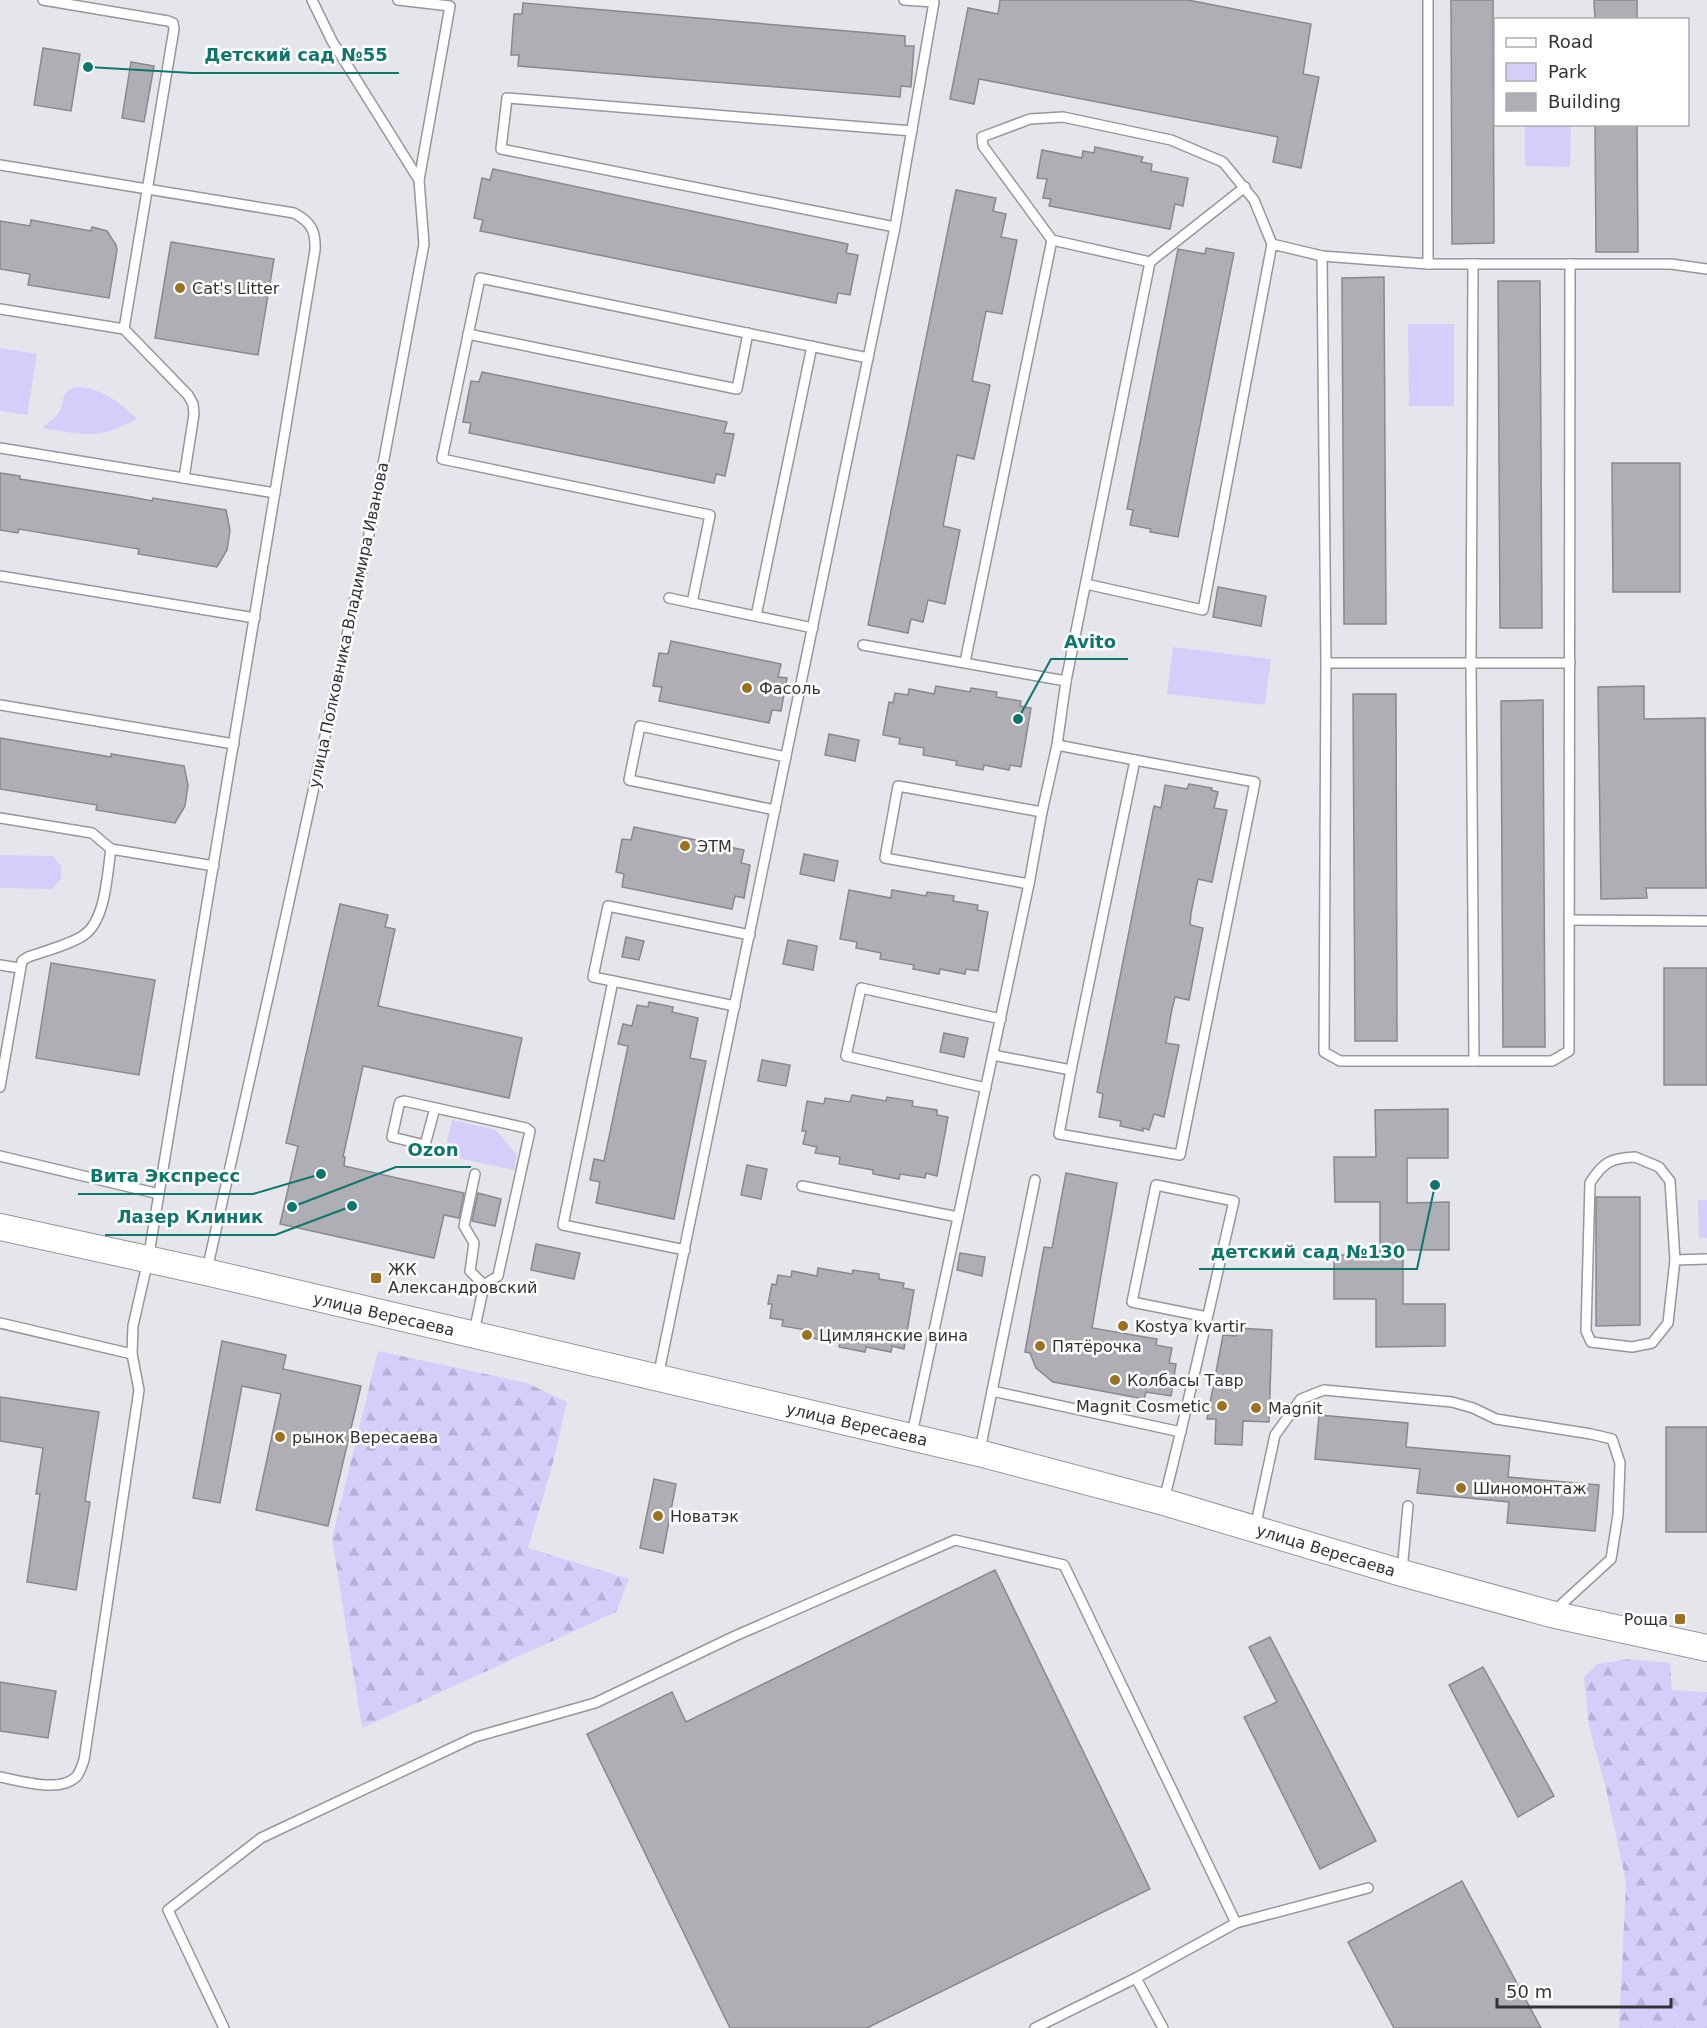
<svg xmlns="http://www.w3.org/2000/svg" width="1707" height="2028" font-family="'DejaVu Sans',sans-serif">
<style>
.green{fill:#d4cffa}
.forest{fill:url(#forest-firs)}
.building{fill:#aeaeb4;stroke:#89888e;stroke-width:1.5}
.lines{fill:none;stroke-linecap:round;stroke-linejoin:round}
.service-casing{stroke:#96969c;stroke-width:12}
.secondary-casing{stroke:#96969c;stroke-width:28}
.service{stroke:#fff;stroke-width:9}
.secondary{stroke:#fff;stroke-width:26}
.poi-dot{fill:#9c7220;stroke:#fff;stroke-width:2}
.labels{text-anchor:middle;stroke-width:5;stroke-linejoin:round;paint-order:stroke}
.poi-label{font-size:16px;fill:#333336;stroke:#fff;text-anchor:start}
.street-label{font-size:16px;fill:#333336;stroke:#fff}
.leader{fill:none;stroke:#0f766e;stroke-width:2}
.callout-dot{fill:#0f766e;stroke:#fff;stroke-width:2}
.callout-label{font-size:18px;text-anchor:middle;font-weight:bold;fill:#0f766e;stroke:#fff;stroke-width:5;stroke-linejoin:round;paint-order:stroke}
</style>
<defs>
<pattern id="forest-firs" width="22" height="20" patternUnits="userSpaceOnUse" patternTransform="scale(1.5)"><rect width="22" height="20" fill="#d4cffa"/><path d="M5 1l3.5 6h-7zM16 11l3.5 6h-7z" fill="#b6b2d7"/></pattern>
</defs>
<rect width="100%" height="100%" fill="#e5e5ec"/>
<g class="green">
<path d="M 1525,125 L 1571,125 L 1570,167 L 1525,166 Z"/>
<path d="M 1408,324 L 1454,324 L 1454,406 L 1409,406 Z"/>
<path d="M 0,348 L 37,354 L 27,415 L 0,411 Z"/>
<path d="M 75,387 C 99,386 121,403 137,419 C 98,440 85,435 43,428 C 47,422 53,420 57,415 C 67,403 57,395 75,387 Z"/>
<path d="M 1173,647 L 1271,659 L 1265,705 L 1167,694 Z"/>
<path d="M 0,855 L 53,856 L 61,866 L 61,879 L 52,889 L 0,888 Z"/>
<path d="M 452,1120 L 496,1130 L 517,1155 L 514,1170 L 444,1155 Z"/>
<path d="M 1698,1200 L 1707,1200 L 1707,1238 L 1699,1238 Z"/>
</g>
<g class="forest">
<path d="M 378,1351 L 527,1383 L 567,1402 L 552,1466 L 528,1548 L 629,1579 L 616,1612 L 362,1728 L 332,1538 Z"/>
<path d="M 1629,1659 L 1670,1663 L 1672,1690 L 1707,1692 L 1707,2028 L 1619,2028 L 1626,1882 L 1606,1789 L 1589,1726 L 1584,1677 L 1597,1664 Z"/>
</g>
<g class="building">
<path d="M 1000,0 L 1188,0 L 1311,24 L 1303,74 L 1319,77 L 1301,168 L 1273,162 L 1278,137 L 979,79 L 974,104 L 950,99 L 968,8 L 998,14 Z"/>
<path d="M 1451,0 L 1493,0 L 1494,243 L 1452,244 Z"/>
<path d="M 1594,0 L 1637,0 L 1637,20 L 1595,20 Z"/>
<path d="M 523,3 L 905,36 L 905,46 L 914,46 L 911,87 L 901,86 L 900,97 L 518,66 L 519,55 L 511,55 L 514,14 L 522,14 Z"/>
<path d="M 43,48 L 80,54 L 71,111 L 34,105 Z"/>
<path d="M 131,62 L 154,66 L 144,122 L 122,118 Z"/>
<path d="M 1595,124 L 1637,124 L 1638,252 L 1596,252 Z"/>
<path d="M 1095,147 L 1143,157 L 1141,162 L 1152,164 L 1151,171 L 1188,178 L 1183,206 L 1175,204 L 1170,229 L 1049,206 L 1051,199 L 1043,198 L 1047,179 L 1037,178 L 1042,150 L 1082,158 L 1083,151 L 1094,153 Z"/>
<path d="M 493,169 L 848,244 L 846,253 L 858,255 L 850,295 L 838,293 L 836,303 L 480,231 L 483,220 L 474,218 L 482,178 L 490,180 Z"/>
<path d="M 956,190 L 996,198 L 993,211 L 1006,214 L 1001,237 L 1017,240 L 1002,314 L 986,311 L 972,381 L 990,385 L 974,459 L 957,455 L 943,526 L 960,530 L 945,604 L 928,600 L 923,622 L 911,619 L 908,633 L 868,625 Z"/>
<path d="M 31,220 L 91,231 L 92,227 L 107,231 L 116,245 L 117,250 L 109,298 L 28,285 L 30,274 L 0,269 L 0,221 L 30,226 Z"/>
<path d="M 171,242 L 274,259 L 258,355 L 155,338 Z"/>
<path d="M 1206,248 L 1234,253 L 1178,537 L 1150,532 L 1151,529 L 1130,525 L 1133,510 L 1127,509 L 1178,249 L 1205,254 Z"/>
<path d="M 1384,277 L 1386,624 L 1344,624 L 1342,278 Z"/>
<path d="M 1498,281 L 1540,281 L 1542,628 L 1500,628 Z"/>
<path d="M 482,372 L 727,422 L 724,433 L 734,434 L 725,476 L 716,474 L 714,483 L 469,433 L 471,423 L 463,422 L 471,381 L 479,382 Z"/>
<path d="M 1612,463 L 1680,463 L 1680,592 L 1613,592 Z"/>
<path d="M 0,473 L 20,476 L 20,479 L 132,497 L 152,501 L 153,498 L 226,510 L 230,530 L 227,550 L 217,567 L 138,554 L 139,549 L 19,529 L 18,533 L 0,530 Z"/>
<path d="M 1218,587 L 1266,596 L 1261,626 L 1213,617 Z"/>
<path d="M 671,641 L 781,664 L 778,677 L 787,678 L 781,711 L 772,710 L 769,723 L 659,701 L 662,687 L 653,686 L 659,653 L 668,654 Z"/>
<path d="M 936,686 L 970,692 L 971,688 L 997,692 L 996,697 L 1021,701 L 1020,706 L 1031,708 L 1021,767 L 1010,765 L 1009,770 L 984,765 L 983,770 L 956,765 L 957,761 L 923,755 L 924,748 L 899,744 L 900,738 L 883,735 L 889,702 L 893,703 L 895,693 L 908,695 L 909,689 L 934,694 Z"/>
<path d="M 1644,686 L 1644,719 L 1705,718 L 1706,888 L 1646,888 L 1647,898 L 1601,899 L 1598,687 Z"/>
<path d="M 1353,694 L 1396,694 L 1397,1041 L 1355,1041 Z"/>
<path d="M 1543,700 L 1545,1047 L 1503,1047 L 1501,701 Z"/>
<path d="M 829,734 L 859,740 L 855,761 L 825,755 Z"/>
<path d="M 0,738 L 111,757 L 111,754 L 184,766 L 188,785 L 185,806 L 175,823 L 96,810 L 97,805 L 0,789 Z"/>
<path d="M 1189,784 L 1212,788 L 1211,790 L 1218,792 L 1214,808 L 1227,810 L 1212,882 L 1198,879 L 1191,913 L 1190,925 L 1203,928 L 1189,1000 L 1175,997 L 1172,1009 L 1166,1043 L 1179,1045 L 1164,1117 L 1154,1114 L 1149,1130 L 1143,1128 L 1143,1131 L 1120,1126 L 1121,1121 L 1099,1117 L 1103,1094 L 1097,1092 L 1154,806 L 1161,808 L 1165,785 L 1187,789 Z"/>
<path d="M 634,827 L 744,850 L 741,863 L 750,865 L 744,898 L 735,896 L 732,909 L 622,887 L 624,874 L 616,872 L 622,839 L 631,840 Z"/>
<path d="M 804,854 L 838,861 L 834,881 L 800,874 Z"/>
<path d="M 849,890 L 891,898 L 892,890 L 926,896 L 927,892 L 954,896 L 953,901 L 978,905 L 977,910 L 988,912 L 978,971 L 966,969 L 965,974 L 940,969 L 939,974 L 913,969 L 914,965 L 880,959 L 881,953 L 856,948 L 857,942 L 840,939 Z"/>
<path d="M 340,904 L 388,915 L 385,927 L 395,929 L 378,1006 L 522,1038 L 509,1098 L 363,1066 L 343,1157 L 345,1157 L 344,1166 L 464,1193 L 459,1218 L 444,1215 L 434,1258 L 280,1224 L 298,1146 L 286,1143 Z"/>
<path d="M 626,937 L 644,941 L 639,960 L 622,957 Z"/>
<path d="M 788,940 L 817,946 L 813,970 L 783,964 Z"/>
<path d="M 51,963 L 155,980 L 139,1075 L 36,1058 Z"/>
<rect x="1664" y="968" width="43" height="117"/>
<path d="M 649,1002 L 673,1007 L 672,1012 L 698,1018 L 690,1058 L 706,1061 L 674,1219 L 596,1203 L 600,1182 L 590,1180 L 594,1159 L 604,1161 L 628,1046 L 618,1044 L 623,1024 L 632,1026 L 637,1005 L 648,1007 Z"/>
<path d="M 944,1033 L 968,1038 L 964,1057 L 940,1052 Z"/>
<path d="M 762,1060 L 790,1065 L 786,1086 L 758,1081 Z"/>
<path d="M 852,1095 L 886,1101 L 887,1097 L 913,1101 L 912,1106 L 937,1110 L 937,1115 L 948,1117 L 937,1176 L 926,1173 L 925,1178 L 900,1174 L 899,1179 L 873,1174 L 873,1170 L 839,1164 L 840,1157 L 815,1153 L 817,1147 L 803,1144 L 806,1131 L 802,1131 L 807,1101 L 824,1104 L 825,1098 L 850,1102 Z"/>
<path d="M 1448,1109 L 1448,1158 L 1407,1158 L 1407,1203 L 1449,1202 L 1449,1250 L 1403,1250 L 1403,1304 L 1445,1304 L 1445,1346 L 1376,1347 L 1376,1299 L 1334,1299 L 1334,1255 L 1380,1255 L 1380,1202 L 1335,1202 L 1334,1157 L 1376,1157 L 1375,1110 Z"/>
<path d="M 747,1165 L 767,1169 L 761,1199 L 741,1195 Z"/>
<path d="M 1066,1173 L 1117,1183 L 1092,1328 L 1157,1339 L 1156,1345 L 1172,1348 L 1169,1363 L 1176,1364 L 1171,1396 L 1146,1392 L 1144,1399 L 1053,1382 L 1036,1368 L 1030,1353 L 1025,1352 L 1044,1247 L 1052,1248 Z"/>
<path d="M 478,1193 L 501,1199 L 495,1226 L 472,1221 Z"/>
<path d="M 1596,1197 L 1640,1197 L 1640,1325 L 1596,1326 Z"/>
<path d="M 536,1244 L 580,1253 L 574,1279 L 531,1270 Z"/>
<path d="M 960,1253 L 985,1257 L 982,1276 L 957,1270 Z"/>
<path d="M 818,1268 L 852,1274 L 853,1270 L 879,1274 L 879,1279 L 904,1283 L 903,1288 L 914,1290 L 904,1349 L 892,1346 L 891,1352 L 866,1347 L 865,1352 L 839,1347 L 840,1343 L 806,1337 L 807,1330 L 782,1326 L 783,1320 L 770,1318 L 772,1304 L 768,1304 L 772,1284 L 776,1285 L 778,1275 L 791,1277 L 792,1271 L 817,1276 Z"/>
<path d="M 1237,1328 L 1272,1330 L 1269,1422 L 1243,1421 L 1242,1445 L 1215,1444 L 1216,1419 L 1207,1419 L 1223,1335 L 1236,1336 Z"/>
<path d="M 222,1341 L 286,1355 L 283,1369 L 361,1386 L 328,1526 L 256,1510 L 281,1394 L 242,1386 L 220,1503 L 193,1498 Z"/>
<path d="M 0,1397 L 99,1412 L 85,1501 L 90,1502 L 76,1590 L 27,1582 L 40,1494 L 36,1494 L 43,1448 L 0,1441 Z"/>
<path d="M 1319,1415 L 1408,1423 L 1406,1447 L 1510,1456 L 1508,1477 L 1599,1485 L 1595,1531 L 1507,1523 L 1509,1502 L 1417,1493 L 1420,1469 L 1315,1459 Z"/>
<rect x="1666" y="1427" width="41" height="105"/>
<path d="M 654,1479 L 676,1484 L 663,1553 L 640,1548 Z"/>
<path d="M 995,1570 L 1150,1889 L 867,2028 L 730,2028 L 587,1734 L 672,1692 L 686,1722 Z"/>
<path d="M 1270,1637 L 1376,1841 L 1320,1869 L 1244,1717 L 1277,1702 L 1249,1647 Z"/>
<path d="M 1483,1667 L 1554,1796 L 1518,1817 L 1449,1685 Z"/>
<path d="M 0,1682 L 56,1691 L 48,1738 L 0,1731 Z"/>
<path d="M 1462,1881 L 1541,2028 L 1394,2028 L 1348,1942 Z"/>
</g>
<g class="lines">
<g class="service-casing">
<g id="service">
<path d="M 398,0 L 450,6 L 419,180"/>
<path d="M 0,165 L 294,213 C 311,222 316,231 315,250 L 148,1260 L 133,1326 L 132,1354 L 139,1390 L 84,1760 C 82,1765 80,1773 76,1777 C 60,1793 20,1781 0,1777"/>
<path d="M 895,227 L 501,149 L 507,98 L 912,131"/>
<path d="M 1322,256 L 1326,663 L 1324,1052 L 1340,1061 L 1552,1061 L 1569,1051 L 1570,264"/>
<path d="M 1150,262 L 1052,240 L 983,146 L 982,137 L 1030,119 L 1063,117 L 1171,140 L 1223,162 L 1254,200 L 1272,244"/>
<path d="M 1428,264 L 1428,0"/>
<path d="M 1473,264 L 1471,662 L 1474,1061"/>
<path d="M 0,309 L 124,329 L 174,29 L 173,23 L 168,21 L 43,0"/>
<path d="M 124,329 L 188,395 L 193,404 L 194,414 L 184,478"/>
<path d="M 468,334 L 737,389 L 748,333"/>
<path d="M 0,448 L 275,493"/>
<path d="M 0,576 L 255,618"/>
<path d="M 1086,584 L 1203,610 L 1272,244 L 1322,256 L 1428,264 L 1671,264 L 1707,269"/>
<path d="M 669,598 L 813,628"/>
<path d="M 692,603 L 710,515 L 442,459 L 480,278 L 868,358"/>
<path d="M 756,616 L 812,346"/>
<path d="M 863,645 L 1066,681 L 1150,262 L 1245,187"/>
<path d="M 965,662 L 1052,240"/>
<path d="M 1326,663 L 1570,663"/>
<path d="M 0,705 L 234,744"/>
<path d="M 775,810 L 629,780 L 640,726 L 786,757"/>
<path d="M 0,818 L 92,833 L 111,849"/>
<path d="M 1029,884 L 885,858 L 898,786 L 1042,812"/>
<path d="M 1569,920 L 1707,921"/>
<path d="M 0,965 L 19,968"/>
<path d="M 613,981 L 593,977 L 608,906 L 750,935"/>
<path d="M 993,1055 L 1071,1070 L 1135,760 L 1057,745"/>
<path d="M 1071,1070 L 1059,1134 L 1180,1155 L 1255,782 L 1135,760"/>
<path d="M 0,1087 L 22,961 L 28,957 C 44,951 70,945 84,935 C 106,920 107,874 111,849 L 214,866"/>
<path d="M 986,1088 L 846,1056 L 861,988 L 1001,1019"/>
<path d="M 435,1108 L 425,1145 L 392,1137 L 399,1105 L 400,1102 L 404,1101 L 526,1128 L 530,1131 L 499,1271 L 498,1276 L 484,1285"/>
<path d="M 0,1156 L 159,1194"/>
<path d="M 1635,1157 L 1659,1167 L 1670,1181 L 1675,1260 L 1668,1323 L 1652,1343 L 1632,1347 L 1591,1342 L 1586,1331 L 1590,1183 C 1603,1162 1611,1158 1635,1157 Z"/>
<path d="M 802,1186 L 958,1217"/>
<path d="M 685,1250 L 563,1225 L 613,981 L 735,1006"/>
<path d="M 1675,1260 L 1707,1259"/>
<path d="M 207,1270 L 273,975 L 376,502 L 424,244 L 419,180 L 332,41 L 312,0"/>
<path d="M 0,1323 L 132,1354"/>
<path d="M 474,1332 L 484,1285 L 470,1271 L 474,1243 L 464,1226 L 475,1174"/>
<path d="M 658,1377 L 895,227 L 934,2 L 904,0"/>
<path d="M 992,1391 L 1181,1432"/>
<path d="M 912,1434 L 1029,884 L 1042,812 L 1057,745 L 1066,681"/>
<path d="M 980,1450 L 1035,1180"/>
<path d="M 1164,1500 C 1189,1401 1211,1301 1234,1201 L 1156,1185 L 1132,1302 L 1207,1317"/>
<path d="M 1255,1528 L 1275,1435 L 1301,1399 L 1324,1390 L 1452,1402 L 1473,1408 L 1496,1419 L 1591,1434 L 1612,1439 L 1620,1463 L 1618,1515 L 1611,1559 L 1553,1612"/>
<path d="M 1402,1571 L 1408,1506"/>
<path d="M 1136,1978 L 1163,2028"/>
<path d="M 224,2028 L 168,1910 L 261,1838 L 475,1737 L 595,1703 L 735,1636 L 955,1540 L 1064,1565 L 1236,1923"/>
<path d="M 1035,2028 L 1136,1978 L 1236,1923 L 1368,1888"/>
</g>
</g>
<g class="secondary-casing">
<path id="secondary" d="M 0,1227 L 206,1272 L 979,1453 L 1164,1502 L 1402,1573 L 1551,1614 L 1707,1648"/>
</g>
<use href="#service" class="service"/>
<use href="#secondary" class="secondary"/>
</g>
<g class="poi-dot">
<circle cx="180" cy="288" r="6"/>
<circle cx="747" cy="688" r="6"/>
<circle cx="685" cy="846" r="6"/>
<rect x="370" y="1272" width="12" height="12" rx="3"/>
<circle cx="1123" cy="1326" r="6"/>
<circle cx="807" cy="1335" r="6"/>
<circle cx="1040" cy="1346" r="6"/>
<circle cx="1115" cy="1380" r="6"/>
<circle cx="1222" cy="1406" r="6"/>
<circle cx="1256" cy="1408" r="6"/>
<circle cx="280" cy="1437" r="6"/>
<circle cx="1461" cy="1488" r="6"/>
<circle cx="658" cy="1516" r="6"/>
<rect x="1674" y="1613" width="12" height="12" rx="3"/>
</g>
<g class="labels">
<g class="poi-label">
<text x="192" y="294">Cat's Litter</text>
<text x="759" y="694">Фасоль</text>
<text x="697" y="852">ЭТМ</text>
<text x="388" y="1275">ЖК<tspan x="388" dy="18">Александровский</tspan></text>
<text x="1135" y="1332">Kostya kvartir</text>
<text x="819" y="1341">Цимлянские вина</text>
<text x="1052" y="1352">Пятёрочка</text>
<text x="1127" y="1386">Колбасы Тавр</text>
<text x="1210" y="1412" text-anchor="end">Magnit Cosmetic</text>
<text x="1268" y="1414">Magnit</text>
<text x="292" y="1443">рынок Вересаева</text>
<text x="1473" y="1494">Шиномонтаж</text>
<text x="670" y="1522">Новатэк</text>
<text x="1668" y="1625" text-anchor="end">Роща</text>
</g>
<g class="street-label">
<text transform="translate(348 625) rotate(-78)" y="6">улица Полковника Владимира Иванова</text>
<text transform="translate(384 1314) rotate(13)" y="6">улица Вересаева</text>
<text transform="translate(857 1424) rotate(13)" y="6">улица Вересаева</text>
<text transform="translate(1326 1550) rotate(17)" y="6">улица Вересаева</text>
</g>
</g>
<path class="leader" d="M88 67L192 73H399M1018 719L1051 659H1128M292 1207L396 1167H471M321 1174L253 1194H78M352 1206L275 1235H105M1435 1185L1417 1269H1199"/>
<g class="callout-dot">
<circle cx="88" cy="67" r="6"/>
<circle cx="1018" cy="719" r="6"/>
<circle cx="292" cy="1207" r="6"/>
<circle cx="321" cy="1174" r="6"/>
<circle cx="352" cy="1206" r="6"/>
<circle cx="1435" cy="1185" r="6"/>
</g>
<g class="callout-label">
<text x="296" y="61">Детский сад №55</text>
<text x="1090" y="648">Avito</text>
<text x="433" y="1156">Ozon</text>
<text x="165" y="1182">Вита Экспресс</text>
<text x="190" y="1223">Лазер Клиник</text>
<text x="1308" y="1258">детский сад №130</text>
</g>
<rect x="1494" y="18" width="195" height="108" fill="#ffffff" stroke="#adadaf" stroke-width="1.5"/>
<rect x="1506" y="38" width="30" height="9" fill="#ffffff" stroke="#adadaf" stroke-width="1.5"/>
<text x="1548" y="48" font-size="18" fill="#333336">Road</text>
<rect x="1506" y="63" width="30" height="18" fill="#d4cffa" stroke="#adadaf" stroke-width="1.5"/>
<text x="1548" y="78" font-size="18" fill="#333336">Park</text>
<rect x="1506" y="93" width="30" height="18" fill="#aeaeb4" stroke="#adadaf" stroke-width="1.5"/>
<text x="1548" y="108" font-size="18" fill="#333336">Building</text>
<path d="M1497 1998v9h174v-9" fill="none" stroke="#333336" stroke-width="3"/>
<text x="1506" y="1998" font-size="18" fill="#333336" stroke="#ffffff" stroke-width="4.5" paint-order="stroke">50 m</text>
</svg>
